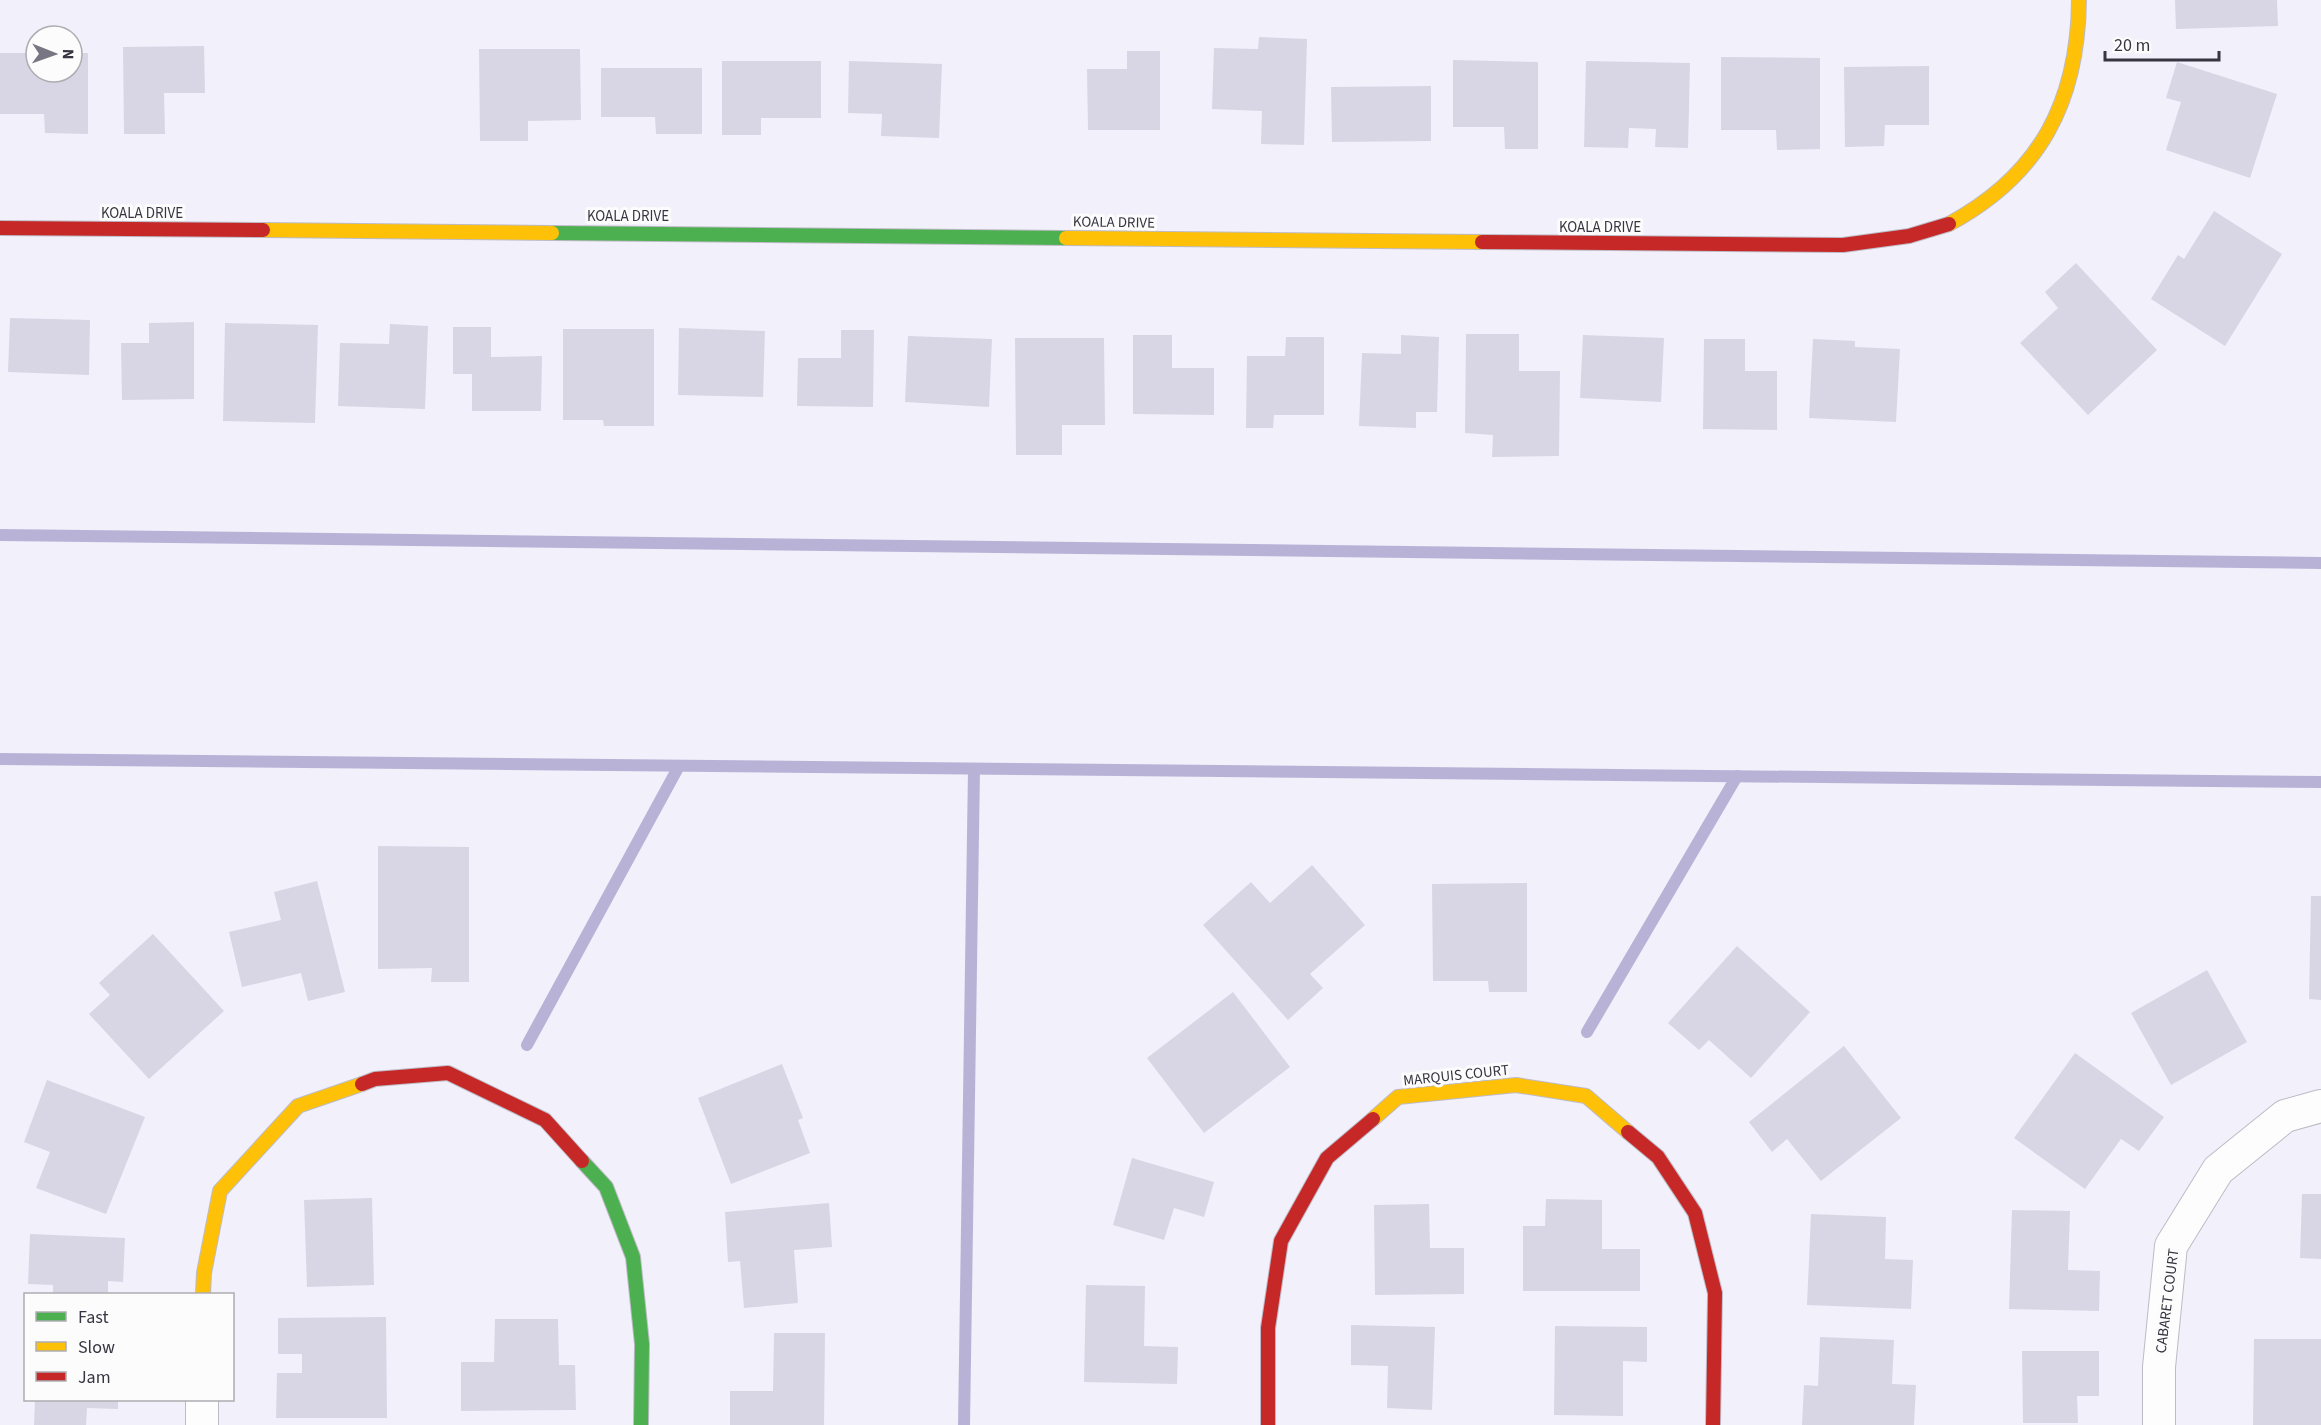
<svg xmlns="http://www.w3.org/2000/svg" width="2321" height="1425" font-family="'Source Sans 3',sans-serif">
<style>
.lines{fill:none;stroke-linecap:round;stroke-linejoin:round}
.stream{stroke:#b9b2d7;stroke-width:12}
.building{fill:#d8d6e4}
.street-casing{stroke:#bdbbc5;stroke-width:34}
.fast-casing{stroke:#bdbbc5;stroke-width:16}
.slow-casing{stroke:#bdbbc5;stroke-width:16}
.jam-casing{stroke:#bdbbc5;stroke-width:16}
.street{stroke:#fdfdfe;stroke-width:32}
.fast{stroke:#4caf50;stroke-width:14}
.slow{stroke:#ffc107;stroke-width:14}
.jam{stroke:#c62828;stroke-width:14}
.labels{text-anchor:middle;stroke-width:6;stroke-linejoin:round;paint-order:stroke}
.street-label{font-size:15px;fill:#373541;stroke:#fcfcfc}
</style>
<rect width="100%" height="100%" fill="#f2f0fa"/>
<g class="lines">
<g class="stream">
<path d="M 0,535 L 2321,563"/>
<path d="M 0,759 L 2321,782"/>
<path d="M 1587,1032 L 1737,776"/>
<path d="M 527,1045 L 679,766"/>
<path d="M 964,1425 L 974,769"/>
</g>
</g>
<g class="building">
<path d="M 2175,0 L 2277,0 L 2278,26 L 2176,29 Z"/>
<path d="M 1259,37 L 1307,39 L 1304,145 L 1261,144 L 1262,111 L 1212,109 L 1214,48 L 1258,49 Z"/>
<path d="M 204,46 L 205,93 L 164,93 L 165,134 L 124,134 L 123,47 Z"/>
<path d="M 479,49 L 580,49 L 581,120 L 528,121 L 528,141 L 480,141 Z"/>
<path d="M 1127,51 L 1160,51 L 1160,130 L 1088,130 L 1087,69 L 1127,69 Z"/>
<path d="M 0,53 L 36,53 L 36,72 L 72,72 L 72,53 L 88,53 L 88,134 L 45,133 L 44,114 L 0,114 Z"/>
<path d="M 1721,57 L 1820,58 L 1820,149 L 1777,150 L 1776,130 L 1721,130 Z"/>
<path d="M 1453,60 L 1538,62 L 1538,149 L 1505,149 L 1504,127 L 1453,127 Z"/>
<path d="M 722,61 L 821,61 L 821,118 L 761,118 L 761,135 L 722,135 Z"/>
<path d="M 849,61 L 942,64 L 939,138 L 881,136 L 882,114 L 848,113 Z"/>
<path d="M 1586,61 L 1690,63 L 1688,148 L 1655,147 L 1656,129 L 1629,128 L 1628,148 L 1584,147 Z"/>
<path d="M 2177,62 L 2277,94 L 2250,178 L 2166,150 L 2181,102 L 2166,98 Z"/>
<path d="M 1929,66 L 1929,125 L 1885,125 L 1884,146 L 1845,147 L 1844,67 Z"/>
<path d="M 601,68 L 702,68 L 702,134 L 656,134 L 655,117 L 601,117 Z"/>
<path d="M 1431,86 L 1431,141 L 1332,142 L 1331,87 Z"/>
<path d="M 2214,211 L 2282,254 L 2225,346 L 2151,299 L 2178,255 L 2184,259 Z"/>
<path d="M 2076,263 L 2157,350 L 2088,415 L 2020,343 L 2058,308 L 2045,292 Z"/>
<path d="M 10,318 L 90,320 L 89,375 L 8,372 Z"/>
<path d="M 194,322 L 194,399 L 122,400 L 121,343 L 149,343 L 149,323 Z"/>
<path d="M 225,323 L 318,325 L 315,423 L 223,421 Z"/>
<path d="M 390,324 L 428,326 L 425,409 L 338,406 L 340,343 L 389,344 Z"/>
<path d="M 453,327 L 491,327 L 491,357 L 542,356 L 541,411 L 472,411 L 472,374 L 453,374 Z"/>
<path d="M 679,328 L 765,331 L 763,397 L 678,395 Z"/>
<path d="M 563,329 L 654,329 L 654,426 L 604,426 L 603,420 L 563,420 Z"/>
<path d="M 841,330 L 874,330 L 873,407 L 797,406 L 798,358 L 841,358 Z"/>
<path d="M 1466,334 L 1519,334 L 1519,371 L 1560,371 L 1559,456 L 1492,457 L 1493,435 L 1465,433 Z"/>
<path d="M 1133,335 L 1172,335 L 1172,368 L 1214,368 L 1214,415 L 1133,414 Z"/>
<path d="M 1401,335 L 1439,337 L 1437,412 L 1416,412 L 1416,428 L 1359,426 L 1362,353 L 1401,354 Z"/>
<path d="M 1583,335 L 1664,338 L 1661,402 L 1580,398 Z"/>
<path d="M 908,336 L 992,339 L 989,407 L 905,402 Z"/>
<path d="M 1286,337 L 1324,337 L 1324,415 L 1274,415 L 1273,428 L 1246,428 L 1247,356 L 1285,356 Z"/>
<path d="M 1015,338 L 1104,338 L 1105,425 L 1062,425 L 1062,455 L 1016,455 Z"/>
<path d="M 1704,339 L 1745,339 L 1745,371 L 1777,371 L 1777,430 L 1703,429 Z"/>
<path d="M 1813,339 L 1855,341 L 1855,347 L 1900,349 L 1896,422 L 1809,418 Z"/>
<path d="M 378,846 L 469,847 L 469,982 L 431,982 L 432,968 L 378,969 Z"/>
<path d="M 1312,865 L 1365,925 L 1310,974 L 1323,988 L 1288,1020 L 1203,925 L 1251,882 L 1270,903 Z"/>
<path d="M 317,881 L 345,992 L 308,1001 L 301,973 L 242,987 L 229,932 L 281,920 L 274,892 Z"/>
<path d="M 1527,883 L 1527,992 L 1489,992 L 1488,981 L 1433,981 L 1432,884 Z"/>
<path d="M 2311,896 L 2321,896 L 2321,1000 L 2309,999 Z"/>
<path d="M 153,934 L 224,1011 L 149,1079 L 89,1014 L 110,995 L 99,983 Z"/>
<path d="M 1737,946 L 1810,1012 L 1751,1078 L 1709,1040 L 1699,1050 L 1668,1023 Z"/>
<path d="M 2207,970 L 2247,1042 L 2171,1085 L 2131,1013 Z"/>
<path d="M 1233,992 L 1290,1067 L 1204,1133 L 1147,1058 Z"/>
<path d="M 1844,1046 L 1901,1118 L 1821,1181 L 1787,1139 L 1772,1152 L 1749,1122 Z"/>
<path d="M 2075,1053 L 2164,1117 L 2139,1151 L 2121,1139 L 2085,1189 L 2014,1138 Z"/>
<path d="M 782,1064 L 803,1118 L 798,1120 L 810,1153 L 731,1184 L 698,1098 Z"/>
<path d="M 47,1080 L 145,1117 L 106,1214 L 36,1188 L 50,1152 L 24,1142 Z"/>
<path d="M 1132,1158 L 1214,1182 L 1204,1217 L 1174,1208 L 1164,1240 L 1113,1225 Z"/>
<path d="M 2302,1194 L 2321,1194 L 2321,1259 L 2300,1258 Z"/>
<path d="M 372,1198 L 374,1285 L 307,1287 L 304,1200 Z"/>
<path d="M 1546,1199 L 1602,1200 L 1602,1249 L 1640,1249 L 1640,1291 L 1523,1291 L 1523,1226 L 1545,1226 Z"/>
<path d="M 829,1203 L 832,1247 L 794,1250 L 798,1303 L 744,1308 L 740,1261 L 728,1262 L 725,1212 Z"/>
<path d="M 1429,1204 L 1430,1248 L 1464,1248 L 1464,1294 L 1375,1295 L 1374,1205 Z"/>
<path d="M 2012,1210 L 2070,1211 L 2068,1270 L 2100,1271 L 2099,1311 L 2009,1309 Z"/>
<path d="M 1811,1214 L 1886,1217 L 1885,1259 L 1913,1260 L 1911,1309 L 1807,1305 Z"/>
<path d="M 30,1234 L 125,1238 L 123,1282 L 108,1281 L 108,1294 L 53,1294 L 53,1285 L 28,1284 Z"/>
<path d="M 1086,1285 L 1145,1286 L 1144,1346 L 1178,1347 L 1177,1384 L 1084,1382 Z"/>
<path d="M 386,1317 L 387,1418 L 276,1418 L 277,1373 L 302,1373 L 302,1354 L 278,1354 L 278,1318 Z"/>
<path d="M 495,1319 L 558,1319 L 559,1365 L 575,1365 L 576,1410 L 461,1411 L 461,1362 L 494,1362 Z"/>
<path d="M 1351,1325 L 1435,1327 L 1432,1410 L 1387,1408 L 1388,1366 L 1351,1365 Z"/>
<path d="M 1555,1326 L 1647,1327 L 1647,1362 L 1623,1361 L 1623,1416 L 1554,1415 Z"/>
<path d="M 774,1333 L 825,1333 L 824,1425 L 730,1425 L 730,1391 L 773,1391 Z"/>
<path d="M 1820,1337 L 1894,1340 L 1892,1384 L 1916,1385 L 1914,1425 L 1802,1425 L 1804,1385 L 1818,1386 Z"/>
<path d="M 2254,1339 L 2321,1339 L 2321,1425 L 2253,1425 Z"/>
<path d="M 2022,1351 L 2099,1351 L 2099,1396 L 2077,1396 L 2078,1423 L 2023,1423 Z"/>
<path d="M 35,1400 L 118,1400 L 118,1409 L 87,1408 L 86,1425 L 34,1425 Z"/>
</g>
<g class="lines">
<g class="street-casing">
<g id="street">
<path d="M 202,1425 L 202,1400"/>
<path d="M 2159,1425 L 2159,1367 L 2171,1246 L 2218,1170 L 2285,1116 L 2321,1106"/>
</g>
</g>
<g class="fast-casing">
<g id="fast">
<path d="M 552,233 L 1066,238"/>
<path d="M 582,1161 L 606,1187 L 633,1257 L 642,1344 L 641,1425"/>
</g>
</g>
<g class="slow-casing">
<g id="slow">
<path d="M 1949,224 C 2040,175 2078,102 2079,0"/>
<path d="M 263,230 L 552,233"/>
<path d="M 1066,238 L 1482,242"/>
<path d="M 1373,1119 L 1398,1097 L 1516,1085 L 1586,1096 L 1628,1132"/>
<path d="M 203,1294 L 204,1273 L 220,1191 L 298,1106 L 362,1084"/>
</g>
</g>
<g class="jam-casing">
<g id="jam">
<path d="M 0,228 L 263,230"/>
<path d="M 1482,242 L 1843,245 L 1909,236 L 1949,224"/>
<path d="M 362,1084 L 375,1079 L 448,1073 L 545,1120 L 582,1161"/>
<path d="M 1628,1132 L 1658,1157 L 1695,1213 L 1715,1293 L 1713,1425"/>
<path d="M 1268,1425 L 1268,1328 L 1281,1241 L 1327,1158 L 1373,1119"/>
</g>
</g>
<use href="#street" class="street"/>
<use href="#fast" class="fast"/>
<use href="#slow" class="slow"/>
<use href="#jam" class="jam"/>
</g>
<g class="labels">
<g class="street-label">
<text x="142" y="218">KOALA DRIVE</text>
<text x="628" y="221">KOALA DRIVE</text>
<text transform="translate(1114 222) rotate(1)" y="5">KOALA DRIVE</text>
<text x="1600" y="232">KOALA DRIVE</text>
<text transform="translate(1456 1075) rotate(-6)" y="5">MARQUIS COURT</text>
<text transform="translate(2167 1301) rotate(-83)" y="5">CABARET COURT</text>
</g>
</g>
<rect x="24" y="1293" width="210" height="108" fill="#fcfcfc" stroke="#adacb1" stroke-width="1.5"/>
<rect x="36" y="1312" width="30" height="9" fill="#4caf50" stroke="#adacb1" stroke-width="1.5"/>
<text x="78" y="1323" font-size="18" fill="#373541">Fast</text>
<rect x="36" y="1342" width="30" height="9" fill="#ffc107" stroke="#adacb1" stroke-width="1.5"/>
<text x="78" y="1353" font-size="18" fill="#373541">Slow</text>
<rect x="36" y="1372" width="30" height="9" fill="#c62828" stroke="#adacb1" stroke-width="1.5"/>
<text x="78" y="1383" font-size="18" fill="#373541">Jam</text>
<g transform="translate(54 54) rotate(91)"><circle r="28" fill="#fcfcfc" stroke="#adacb1" stroke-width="1.5"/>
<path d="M0-4.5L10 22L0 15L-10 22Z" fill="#787682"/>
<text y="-9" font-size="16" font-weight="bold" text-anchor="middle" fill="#373541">N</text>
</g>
<path d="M2105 51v9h114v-9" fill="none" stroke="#373541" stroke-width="3"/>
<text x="2114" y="51" font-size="18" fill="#373541" stroke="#fcfcfc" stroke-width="4.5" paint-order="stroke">20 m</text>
</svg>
